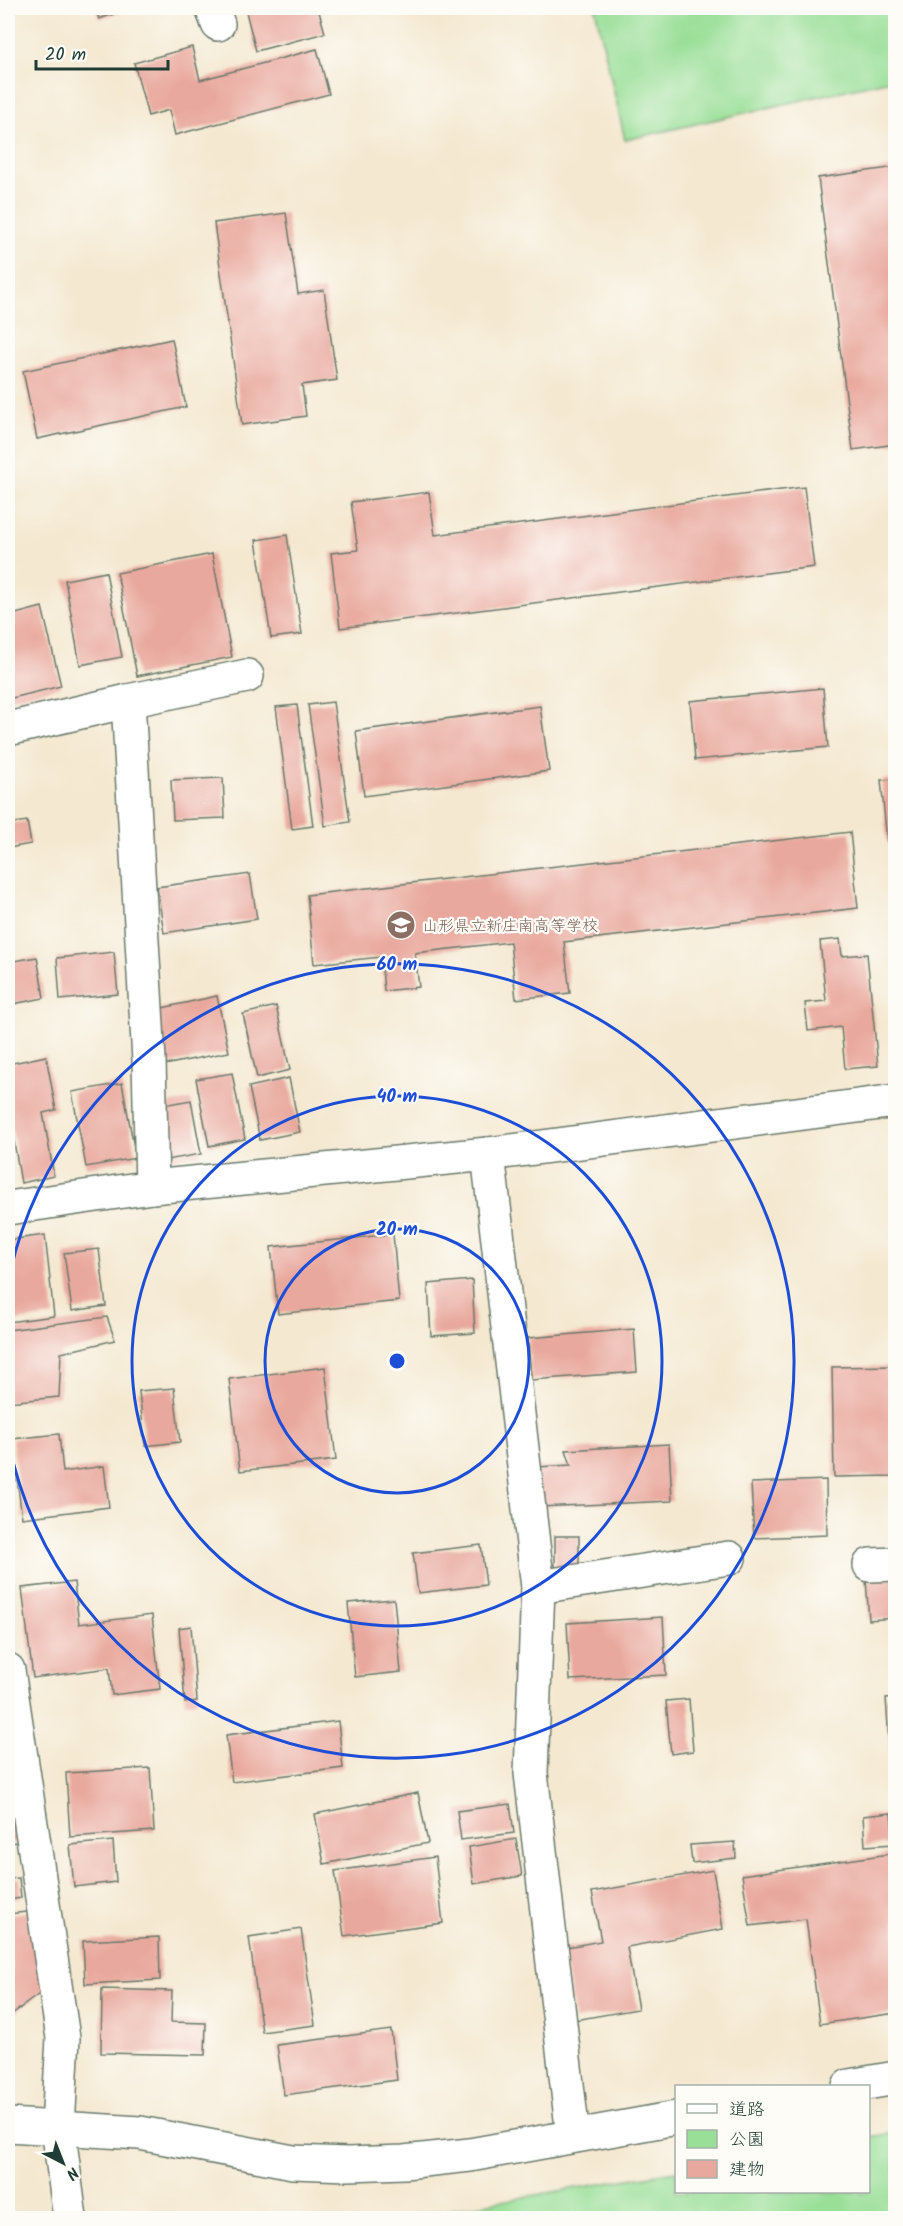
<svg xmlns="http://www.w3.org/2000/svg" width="903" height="2226" font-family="Kalam,'Klee One',sans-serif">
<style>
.green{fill:#9adf98;stroke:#5c8e66;stroke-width:1.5}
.building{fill:#e9a89d}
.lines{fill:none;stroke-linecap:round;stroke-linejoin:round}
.minor-casing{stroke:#6a796b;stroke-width:36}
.minor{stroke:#fff;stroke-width:33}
.ring{fill:none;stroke:#1d4ed8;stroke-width:3}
.labels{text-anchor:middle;stroke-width:4.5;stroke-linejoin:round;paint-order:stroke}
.education-label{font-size:16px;fill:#785e54;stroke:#fdfcf7;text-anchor:start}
.centre{fill:#1d4ed8;stroke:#fdfcf7;stroke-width:3}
.ring-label{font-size:18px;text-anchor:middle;font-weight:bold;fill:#1d4ed8;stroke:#fdfcf7;stroke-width:4.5;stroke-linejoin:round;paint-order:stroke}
</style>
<rect width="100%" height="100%" fill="#fdfcf7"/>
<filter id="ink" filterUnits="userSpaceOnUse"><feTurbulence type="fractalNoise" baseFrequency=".0167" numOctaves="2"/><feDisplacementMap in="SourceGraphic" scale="12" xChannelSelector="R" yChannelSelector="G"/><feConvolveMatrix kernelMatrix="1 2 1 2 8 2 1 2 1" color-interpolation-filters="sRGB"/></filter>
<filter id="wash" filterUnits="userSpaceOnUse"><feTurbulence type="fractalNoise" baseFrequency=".008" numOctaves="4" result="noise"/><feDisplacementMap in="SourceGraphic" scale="24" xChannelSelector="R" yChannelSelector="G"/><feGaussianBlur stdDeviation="1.35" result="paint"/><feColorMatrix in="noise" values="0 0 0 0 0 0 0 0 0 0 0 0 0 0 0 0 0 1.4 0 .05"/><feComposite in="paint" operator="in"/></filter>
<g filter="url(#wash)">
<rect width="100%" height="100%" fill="#f4e8d0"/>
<g class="green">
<path d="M 595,8 L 895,8 L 895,79 L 625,140 Z"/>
<path d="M 895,2133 L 895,2218 L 414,2218 L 413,2216 L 676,2171 L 676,2192 L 868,2192 L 869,2137 Z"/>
</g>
<g id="blocks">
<g class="building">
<path d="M 95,8 L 131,8 L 99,19 Z"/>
<path d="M 245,8 L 318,8 L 325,33 L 256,51 Z"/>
<path d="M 192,47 L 200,80 L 317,49 L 329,94 L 175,135 L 169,110 L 148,116 L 134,63 Z"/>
<path d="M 896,167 L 896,444 L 853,450 L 818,178 Z"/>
<path d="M 286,213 L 298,294 L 324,290 L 337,380 L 302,385 L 306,416 L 242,425 L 214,223 Z"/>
<path d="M 172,339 L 186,407 L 37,439 L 23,371 Z"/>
<path d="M 804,487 L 814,567 L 340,628 L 331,553 L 358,550 L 351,502 L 429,492 L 435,535 Z"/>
<path d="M 287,535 L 302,634 L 271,638 L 256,540 Z"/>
<path d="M 212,554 L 232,657 L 137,676 L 117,573 Z"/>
<path d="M 106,572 L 122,657 L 80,665 L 65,580 Z"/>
<path d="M 42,607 L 61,686 L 8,699 L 8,616 Z"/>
<path d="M 823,688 L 828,747 L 695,760 L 690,701 Z"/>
<path d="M 333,702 L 350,822 L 325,826 L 308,705 Z"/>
<path d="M 297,705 L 313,826 L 292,829 L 276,707 Z"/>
<path d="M 540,706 L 549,771 L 364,796 L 356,731 Z"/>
<path d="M 223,778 L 225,818 L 173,820 L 171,780 Z"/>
<path d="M 896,779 L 896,842 L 887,842 L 881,780 Z"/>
<path d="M 27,821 L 31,844 L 8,848 L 8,824 Z"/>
<path d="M 850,832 L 858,908 L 564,942 L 570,993 L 516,999 L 510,942 L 415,953 L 419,987 L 384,991 L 381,957 L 314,964 L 307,895 Z"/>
<path d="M 250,874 L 257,919 L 164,933 L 157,887 Z"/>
<path d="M 840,939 L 842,956 L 867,954 L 878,1066 L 845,1069 L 841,1027 L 808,1031 L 805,1003 L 826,1001 L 820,941 Z"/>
<path d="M 114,952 L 118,994 L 60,1000 L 57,958 Z"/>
<path d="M 37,957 L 44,998 L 8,1005 L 8,962 Z"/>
<path d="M 217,996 L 229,1052 L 164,1065 L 153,1010 Z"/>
<path d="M 276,1006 L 290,1070 L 257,1078 L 243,1014 Z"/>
<path d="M 46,1056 L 56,1110 L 43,1113 L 54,1176 L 21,1183 L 8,1106 L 8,1064 Z"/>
<path d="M 232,1073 L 245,1139 L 209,1146 L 196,1079 Z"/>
<path d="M 289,1078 L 300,1132 L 260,1140 L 249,1087 Z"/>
<path d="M 122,1083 L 136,1158 L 86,1167 L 72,1092 Z"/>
<path d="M 191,1100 L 201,1154 L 167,1160 L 157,1106 Z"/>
<path d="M 393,1234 L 399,1301 L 278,1314 L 271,1247 Z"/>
<path d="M 45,1235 L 54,1316 L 8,1322 L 8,1240 Z"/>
<path d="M 99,1249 L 106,1306 L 72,1311 L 64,1253 Z"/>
<path d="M 472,1280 L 475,1333 L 431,1336 L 428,1284 Z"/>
<path d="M 107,1317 L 115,1340 L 61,1353 L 59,1397 L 8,1402 L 8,1330 Z"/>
<path d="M 634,1329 L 637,1372 L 531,1380 L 528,1338 Z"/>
<path d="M 896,1366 L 896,1476 L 834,1477 L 832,1367 Z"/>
<path d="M 325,1367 L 336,1460 L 240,1471 L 229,1379 Z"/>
<path d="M 174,1388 L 180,1442 L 145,1446 L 139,1391 Z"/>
<path d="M 59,1434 L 63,1472 L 104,1466 L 109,1507 L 22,1518 L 12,1439 Z"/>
<path d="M 669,1444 L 672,1501 L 539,1507 L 537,1467 L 571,1465 L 566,1450 Z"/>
<path d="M 826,1480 L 827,1535 L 754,1538 L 751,1483 Z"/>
<rect x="555" y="1536" width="24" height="32"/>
<path d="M 481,1545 L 486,1585 L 418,1593 L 413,1553 Z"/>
<path d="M 896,1577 L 896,1618 L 869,1620 L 866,1580 Z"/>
<path d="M 74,1582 L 79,1624 L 152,1615 L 160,1689 L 112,1695 L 109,1668 L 33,1678 L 22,1588 Z"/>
<path d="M 394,1599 L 401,1672 L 355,1677 L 348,1603 Z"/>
<path d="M 663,1617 L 666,1675 L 570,1680 L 567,1623 Z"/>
<path d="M 191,1626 L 197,1701 L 185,1703 L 179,1628 Z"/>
<path d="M 896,1697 L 896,1797 L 893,1798 L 886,1698 Z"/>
<path d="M 689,1699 L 693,1751 L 671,1754 L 666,1701 Z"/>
<path d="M 338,1721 L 343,1768 L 232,1782 L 226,1735 Z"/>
<path d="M 150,1768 L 154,1831 L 70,1837 L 66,1773 Z"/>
<path d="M 418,1793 L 428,1843 L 324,1864 L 315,1814 Z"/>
<path d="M 510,1804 L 514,1833 L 461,1840 L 457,1811 Z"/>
<path d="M 891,1813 L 894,1844 L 865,1846 L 863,1816 Z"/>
<path d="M 8,1824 L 17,1824 L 18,1842 L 8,1843 Z"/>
<path d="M 516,1839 L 522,1876 L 474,1884 L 469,1847 Z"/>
<path d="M 113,1841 L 116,1882 L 74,1887 L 70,1845 Z"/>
<path d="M 735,1842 L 736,1858 L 692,1863 L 690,1845 Z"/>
<path d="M 889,1854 L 893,1882 L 896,1881 L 896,2013 L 820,2024 L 806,1919 L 750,1926 L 742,1875 Z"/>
<path d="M 435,1857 L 443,1923 L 344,1936 L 335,1871 Z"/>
<path d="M 713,1870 L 723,1929 L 627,1947 L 638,2009 L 575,2020 L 562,1948 L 601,1941 L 592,1892 Z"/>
<path d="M 19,1878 L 21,1898 L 8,1900 L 8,1879 Z"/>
<path d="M 36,1911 L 46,1989 L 8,2017 L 8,1914 Z"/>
<path d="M 301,1929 L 315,2025 L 262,2032 L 249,1937 Z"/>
<path d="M 159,1937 L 160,1980 L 85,1984 L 83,1941 Z"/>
<path d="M 102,1989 L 172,1991 L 171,2022 L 206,2023 L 205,2055 L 101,2053 Z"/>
<path d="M 391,2030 L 397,2080 L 284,2095 L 277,2045 Z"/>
</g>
</g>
</g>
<g filter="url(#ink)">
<use href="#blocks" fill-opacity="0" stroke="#6a796b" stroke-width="1.5"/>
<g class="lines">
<g class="minor-casing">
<g id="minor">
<path d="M 212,8 L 218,24"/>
<path d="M 128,701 L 149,1060 L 152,1187"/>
<path d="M 8,729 L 128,701 L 247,676"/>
<path d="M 488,1154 L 538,1587 L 531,1773 L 573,2136"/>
<path d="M 8,1208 L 152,1187 L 488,1154 L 896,1101"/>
<path d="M 870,1565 L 896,1564"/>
<path d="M 538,1587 L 729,1558"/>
<path d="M 8,1670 L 63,2038 L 58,2127 L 70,2218"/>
<path d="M 849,2086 L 896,2078"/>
<path d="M 8,2125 L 140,2133 L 293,2162 L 348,2164 L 404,2162 L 470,2155 L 676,2118"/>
</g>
</g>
<use href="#minor" class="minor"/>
</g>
</g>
<g class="ring">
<circle cx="397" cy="1361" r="132"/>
<circle cx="397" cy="1361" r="265"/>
<path d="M8 1282A397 397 0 1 1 8 1440"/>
</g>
<defs>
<g id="school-disc" transform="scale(1.5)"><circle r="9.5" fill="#8d6e63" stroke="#fdfcf7"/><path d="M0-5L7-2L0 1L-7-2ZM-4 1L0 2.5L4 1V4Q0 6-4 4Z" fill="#fff"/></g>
</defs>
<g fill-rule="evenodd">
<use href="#school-disc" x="401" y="925"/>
</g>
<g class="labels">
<g class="education-label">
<text x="422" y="931">山形県立新庄南高等学校</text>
</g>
</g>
<circle cx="397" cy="1361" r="9" class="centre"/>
<g class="ring-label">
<text x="397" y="970">60 m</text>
<text x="397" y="1102">40 m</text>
<text x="397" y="1235">20 m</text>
</g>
<rect width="903" height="2226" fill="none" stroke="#fdfcf7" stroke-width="30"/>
<rect x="675" y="2085" width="195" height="108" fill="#fdfcf7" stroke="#a4b0a9" stroke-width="1.5"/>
<rect x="687" y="2104" width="30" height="9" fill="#ffffff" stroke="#a4b0a9" stroke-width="1.5"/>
<text x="729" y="2115" font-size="18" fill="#1f3d34">道路</text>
<rect x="687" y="2130" width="30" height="18" fill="#9adf98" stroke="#a4b0a9" stroke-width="1.5"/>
<text x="729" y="2145" font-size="18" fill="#1f3d34">公園</text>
<rect x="687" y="2160" width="30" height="18" fill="#e9a89d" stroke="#a4b0a9" stroke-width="1.5"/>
<text x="729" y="2175" font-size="18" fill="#1f3d34">建物</text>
<g transform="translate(63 2163) rotate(138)" stroke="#fdfcf7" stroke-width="4.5" paint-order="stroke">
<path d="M0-4.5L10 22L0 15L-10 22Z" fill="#1f3d34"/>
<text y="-9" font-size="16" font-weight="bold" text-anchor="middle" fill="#1f3d34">N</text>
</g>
<path d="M36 60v9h132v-9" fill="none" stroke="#1f3d34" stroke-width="3"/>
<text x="45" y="60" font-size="18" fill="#1f3d34" stroke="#fdfcf7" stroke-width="4.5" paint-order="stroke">20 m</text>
</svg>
